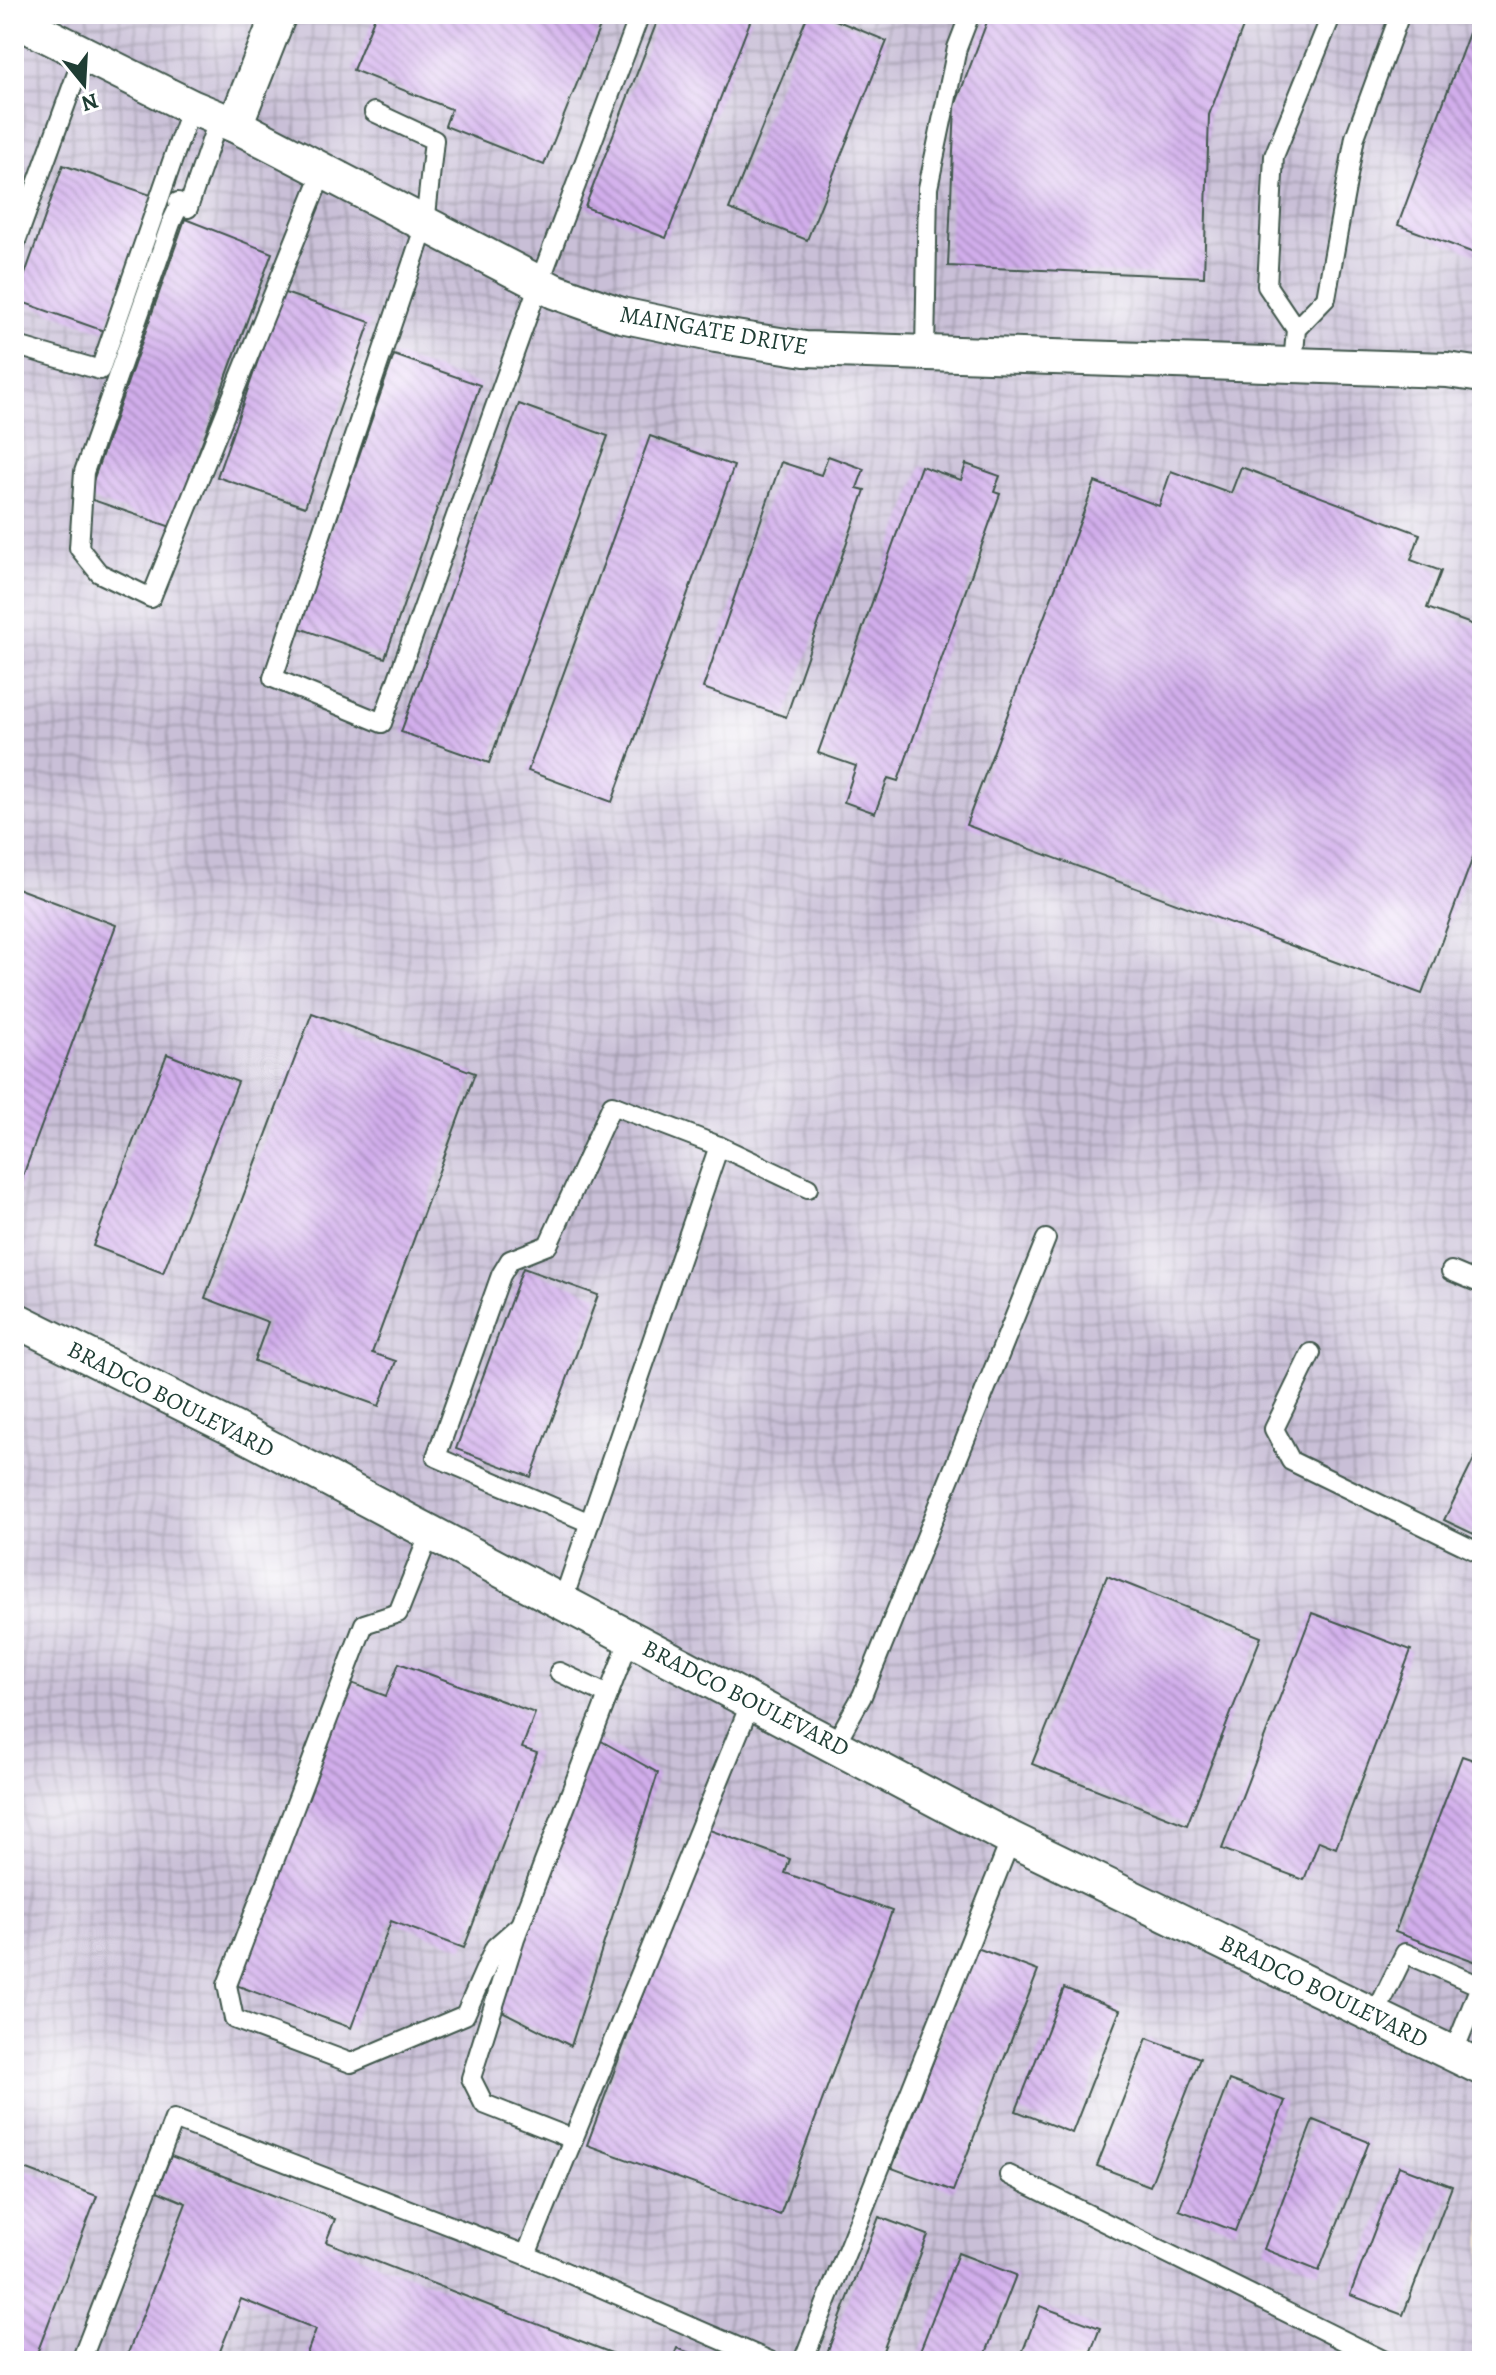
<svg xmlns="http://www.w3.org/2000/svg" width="1496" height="2375" font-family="Alegreya,serif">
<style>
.industrial{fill:url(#industrial-grid)}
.building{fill:url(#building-back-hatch)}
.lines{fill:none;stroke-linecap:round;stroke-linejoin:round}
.lane-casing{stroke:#3f564b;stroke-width:22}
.street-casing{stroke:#3f564b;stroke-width:38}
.lane{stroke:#fff;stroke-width:18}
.street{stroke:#fff;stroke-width:34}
.labels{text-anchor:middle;stroke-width:6;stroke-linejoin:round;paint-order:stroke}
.street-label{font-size:24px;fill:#1f3d34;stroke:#fff}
</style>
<defs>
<pattern id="industrial-grid" width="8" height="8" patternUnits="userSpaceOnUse" patternTransform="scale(2)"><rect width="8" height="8" fill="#c9bfd7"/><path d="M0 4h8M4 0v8" fill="none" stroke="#a39caf"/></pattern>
<pattern id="building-back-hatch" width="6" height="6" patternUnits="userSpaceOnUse" patternTransform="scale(2)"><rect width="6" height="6" fill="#d1adeb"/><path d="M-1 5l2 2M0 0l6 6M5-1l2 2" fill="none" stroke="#a98ebf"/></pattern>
</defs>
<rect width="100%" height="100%" fill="#fff"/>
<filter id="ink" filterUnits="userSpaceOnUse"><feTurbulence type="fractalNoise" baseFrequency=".0125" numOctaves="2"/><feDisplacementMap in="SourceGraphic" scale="16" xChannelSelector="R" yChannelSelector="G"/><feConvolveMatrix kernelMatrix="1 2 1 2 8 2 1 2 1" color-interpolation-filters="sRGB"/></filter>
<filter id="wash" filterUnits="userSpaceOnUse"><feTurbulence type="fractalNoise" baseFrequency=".006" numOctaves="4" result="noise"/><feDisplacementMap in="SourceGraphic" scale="32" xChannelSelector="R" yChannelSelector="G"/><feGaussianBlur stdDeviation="1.8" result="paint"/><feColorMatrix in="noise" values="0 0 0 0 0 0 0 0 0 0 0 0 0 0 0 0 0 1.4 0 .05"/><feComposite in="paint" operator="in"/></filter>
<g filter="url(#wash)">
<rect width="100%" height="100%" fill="#f4e6cd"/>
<rect class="industrial" x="14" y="14" width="1468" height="2347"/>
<g id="blocks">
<g class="building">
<path d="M 376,14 L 605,14 L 544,165 L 445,126 L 451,109 L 353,70 Z"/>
<path d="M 660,14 L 739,14 L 751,19 L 666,238 L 585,207 Z"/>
<path d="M 808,14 L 821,14 L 887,41 L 807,240 L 729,209 Z"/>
<path d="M 990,14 L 1248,14 L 1209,115 L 1204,277 L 948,266 L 955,106 Z"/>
<path d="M 1476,14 L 1482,14 L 1482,256 L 1398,225 Z"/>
<path d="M 63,165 L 151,195 L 104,331 L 16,300 Z"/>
<path d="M 185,219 L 272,253 L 171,527 L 87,498 Z"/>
<path d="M 282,292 L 370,322 L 305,507 L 217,477 Z"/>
<path d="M 394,355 L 480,385 L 385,658 L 299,628 Z"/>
<path d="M 519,404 L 608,436 L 489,763 L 401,732 Z"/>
<path d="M 650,436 L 734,466 L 612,802 L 528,771 Z"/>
<path d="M 828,456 L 864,469 L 857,488 L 865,490 L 786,717 L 703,688 L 781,462 L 821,475 Z"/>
<path d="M 966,464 L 1000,476 L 994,492 L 1000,494 L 898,781 L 888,778 L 875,813 L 844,802 L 856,766 L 818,753 L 921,466 L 961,480 Z"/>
<path d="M 1241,467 L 1420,534 L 1411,560 L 1441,571 L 1427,608 L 1482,628 L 1482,833 L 1422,994 L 966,825 L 1095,482 L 1159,506 L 1171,471 L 1231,493 Z"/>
<path d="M 14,887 L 116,925 L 14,1200 Z"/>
<path d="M 312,1013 L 475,1073 L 372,1353 L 396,1361 L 379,1406 L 254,1361 L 268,1322 L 205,1298 Z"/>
<path d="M 167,1054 L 238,1082 L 163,1273 L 93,1246 Z"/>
<path d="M 523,1268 L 598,1295 L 531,1477 L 456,1449 Z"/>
<path d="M 1482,1443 L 1482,1538 L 1444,1520 Z"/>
<path d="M 1107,1576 L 1261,1637 L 1187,1825 L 1032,1764 Z"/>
<path d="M 1312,1613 L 1411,1650 L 1336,1848 L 1319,1841 L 1304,1880 L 1222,1849 Z"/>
<path d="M 399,1663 L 535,1713 L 522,1748 L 537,1753 L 464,1948 L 391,1921 L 351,2028 L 233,1984 L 346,1681 L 386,1696 Z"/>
<path d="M 596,1738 L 658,1773 L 571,2046 L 494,2007 Z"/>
<path d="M 1462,1756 L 1482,1763 L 1482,1964 L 1395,1932 Z"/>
<path d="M 704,1828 L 790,1859 L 785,1873 L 892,1911 L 780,2215 L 587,2145 Z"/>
<path d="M 977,1948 L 1038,1971 L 953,2191 L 892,2168 Z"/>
<path d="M 1064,1988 L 1120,2010 L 1072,2133 L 1016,2111 Z"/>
<path d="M 1147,2038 L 1200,2058 L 1150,2186 L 1097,2166 Z"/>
<path d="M 1229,2080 L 1285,2101 L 1235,2231 L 1179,2210 Z"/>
<path d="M 1313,2120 L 1369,2142 L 1319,2271 L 1264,2249 Z"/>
<path d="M 171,2156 L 335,2219 L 326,2242 L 632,2361 L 318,2361 L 306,2356 L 316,2329 L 241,2299 L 216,2361 L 125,2361 L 186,2203 L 157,2191 Z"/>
<path d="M 14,2165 L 97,2196 L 34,2361 L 14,2361 Z"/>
<path d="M 1399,2166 L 1452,2186 L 1403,2315 L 1350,2295 Z"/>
<path d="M 879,2217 L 928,2235 L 879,2361 L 850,2361 L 827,2353 Z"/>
<path d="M 958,2253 L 1016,2275 L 983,2361 L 916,2361 Z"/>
<path d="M 1040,2306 L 1100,2328 L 1087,2361 L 1019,2361 Z"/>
<path d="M 677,2348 L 710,2361 L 672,2361 Z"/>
</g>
</g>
</g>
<g filter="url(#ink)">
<use href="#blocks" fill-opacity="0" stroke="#3f564b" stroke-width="2"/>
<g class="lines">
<g class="lane-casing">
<g id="lane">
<path d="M 374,112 L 434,140 L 425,225 L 273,678 L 382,723 L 540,281 L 640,14"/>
<path d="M 178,202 L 188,208 L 219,118"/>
<path d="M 180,204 L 171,223 L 84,472 L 79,548 L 99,573 L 151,598 L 323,171"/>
<path d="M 14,247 L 84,54"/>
<path d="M 1296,329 L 1267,286 L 1274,156 L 1332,14"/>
<path d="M 14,345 L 100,370 L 191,107"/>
<path d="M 925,351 L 928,188 L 957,48 L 970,14"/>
<path d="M 1293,365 L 1296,329 L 1326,298 L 1355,137 L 1400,14"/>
<path d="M 1451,1271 L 1482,1284"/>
<path d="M 1311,1353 L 1274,1429 L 1291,1461 L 1482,1554"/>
<path d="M 590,1523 L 436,1457 L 501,1275 L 510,1260 L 548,1245 L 612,1105 L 719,1146"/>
<path d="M 430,1533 L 398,1613 L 364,1624 L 227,1985 L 234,2019 L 351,2063 L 465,2015 L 495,1947 L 520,1925"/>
<path d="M 562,1603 L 719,1146 L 808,1188"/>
<path d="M 559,1672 L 608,1695"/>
<path d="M 835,1744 L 862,1696 L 1046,1239"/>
<path d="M 1375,2015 L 1405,1953 L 1480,1986 L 1453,2054"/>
<path d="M 573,2139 L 484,2104 L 471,2078 L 515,1938 L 630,1638"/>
<path d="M 1009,2175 L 1385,2361"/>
<path d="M 526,2255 L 751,1702"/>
<path d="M 81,2361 L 174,2119 L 526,2255 L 770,2361"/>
<path d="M 803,2361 L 1011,1839"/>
</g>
</g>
<g class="street-casing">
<g id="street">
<path d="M 14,19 L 191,107 L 235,125 L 554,291 L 621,315 L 716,335 L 805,349 L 1447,370 L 1482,375"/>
<path d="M 235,125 L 279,14"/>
<path d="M 14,1319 L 234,1429 L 1011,1839 L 1482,2068"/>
</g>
</g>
<use href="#lane" class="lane"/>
<use href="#street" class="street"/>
</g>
</g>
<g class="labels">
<g class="street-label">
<text transform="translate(714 330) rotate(10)" y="8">MAINGATE DRIVE</text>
<text transform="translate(171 1399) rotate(27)" y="8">BRADCO BOULEVARD</text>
<text transform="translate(746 1698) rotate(27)" y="8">BRADCO BOULEVARD</text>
<text transform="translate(1324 1991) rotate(26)" y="8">BRADCO BOULEVARD</text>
</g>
</g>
<rect width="1496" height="2375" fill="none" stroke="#fff" stroke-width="48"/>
<g transform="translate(84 84) rotate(162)" stroke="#ffffff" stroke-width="6" paint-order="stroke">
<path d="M0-6L14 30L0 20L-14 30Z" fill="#1f3d34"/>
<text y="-12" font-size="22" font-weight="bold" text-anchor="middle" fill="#1f3d34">N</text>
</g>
</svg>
